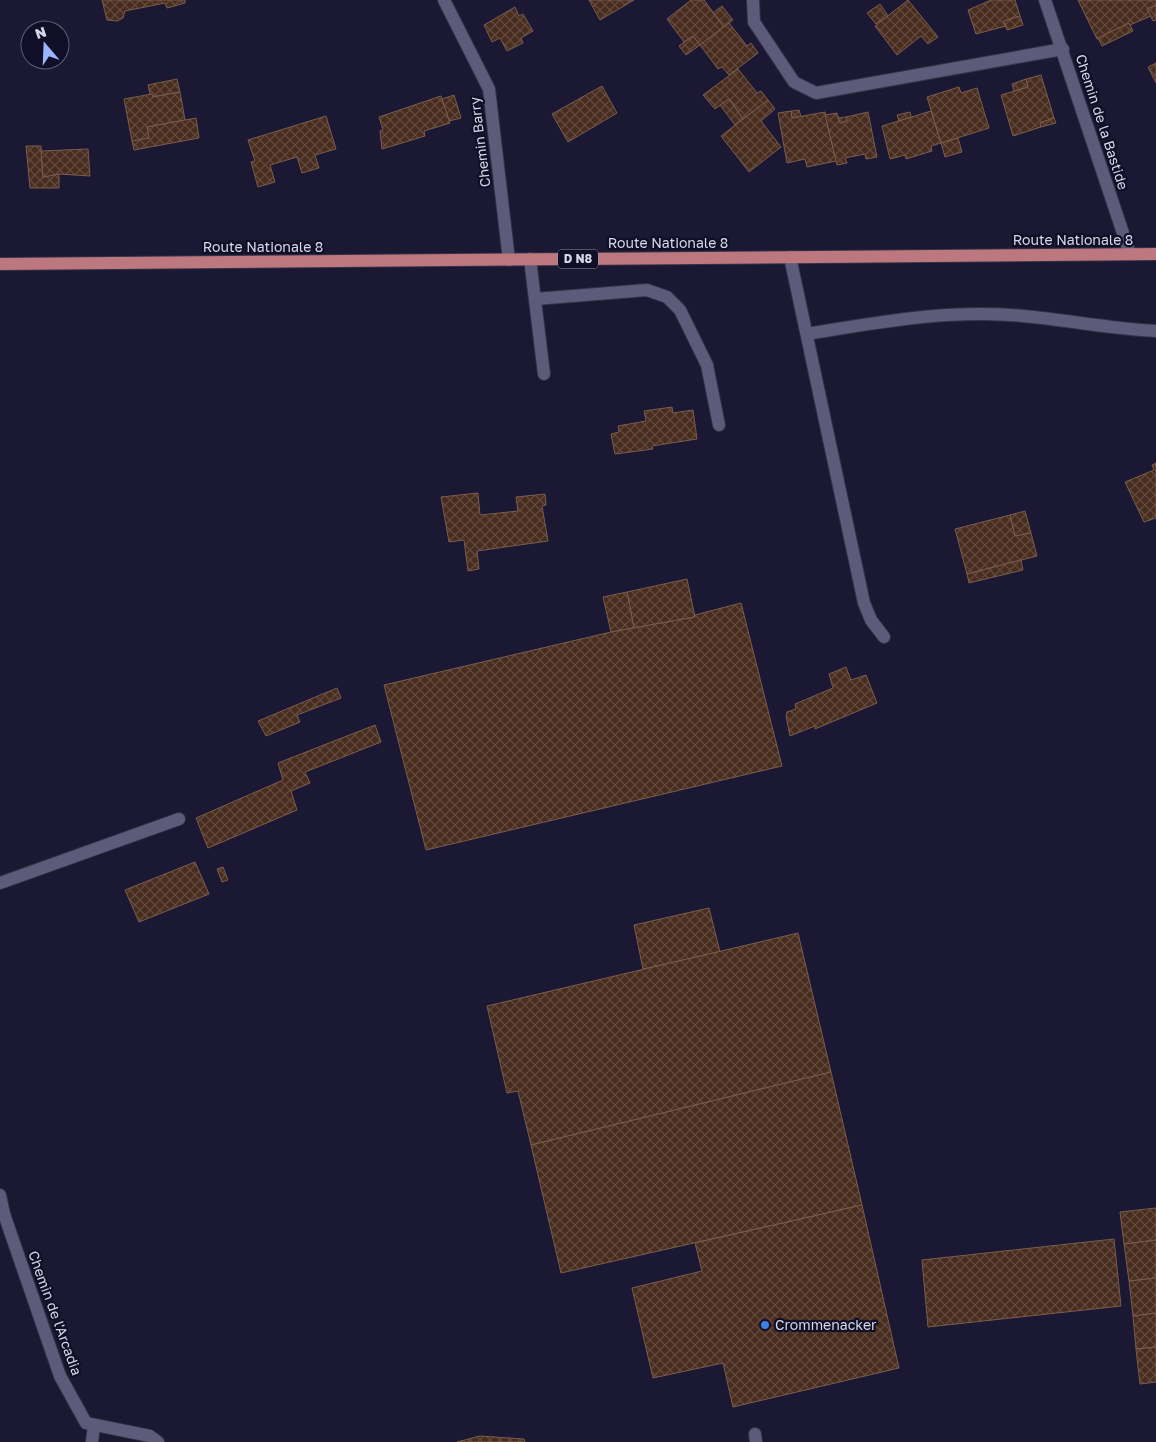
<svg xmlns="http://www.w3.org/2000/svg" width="1156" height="1442" font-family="'Golos Text',sans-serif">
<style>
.building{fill:url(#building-cross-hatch);stroke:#7c5c4d}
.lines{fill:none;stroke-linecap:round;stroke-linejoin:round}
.lane-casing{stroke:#343247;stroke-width:14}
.street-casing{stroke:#343247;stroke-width:14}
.primary-casing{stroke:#343247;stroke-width:14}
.lane{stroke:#5c5b7a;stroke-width:12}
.street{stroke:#5c5b7a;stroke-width:12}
.primary{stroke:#bd777f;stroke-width:12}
.shop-dot{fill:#3f7fe0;stroke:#110f28;stroke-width:2}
.labels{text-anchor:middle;stroke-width:4.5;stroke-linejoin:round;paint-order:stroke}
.shield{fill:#110f28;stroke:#9c9baf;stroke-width:1}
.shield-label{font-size:12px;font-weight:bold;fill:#d7d7e9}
.street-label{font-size:14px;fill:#d7d7e9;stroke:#110f28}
.poi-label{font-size:14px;fill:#d7d7e9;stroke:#110f28;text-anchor:start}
</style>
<defs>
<pattern id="building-cross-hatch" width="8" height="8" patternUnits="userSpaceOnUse" patternTransform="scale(1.25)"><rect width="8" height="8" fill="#482c1d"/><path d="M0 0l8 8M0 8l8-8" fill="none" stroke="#624a3e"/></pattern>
</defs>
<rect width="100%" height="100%" fill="#1a1832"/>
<g class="building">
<path d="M 102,0 L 185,0 L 185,3 L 167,8 L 165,3 L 125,11 L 123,18 L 117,21 L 107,20 Z"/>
<path d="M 589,0 L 634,0 L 600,20 Z"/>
<path d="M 691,0 L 704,0 L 724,27 L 700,45 L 693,36 L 684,42 L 667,19 Z"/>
<path d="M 908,0 L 938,37 L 928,44 L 921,36 L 897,55 L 875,26 Z"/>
<path d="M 991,0 L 1015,0 L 1020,16 L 1004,21 L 1006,26 L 976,34 L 968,10 Z"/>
<path d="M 1078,0 L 1156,0 L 1156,5 L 1147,9 L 1151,16 L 1097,39 Z"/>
<path d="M 880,4 L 888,16 L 876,24 L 867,13 Z"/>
<path d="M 1156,5 L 1156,20 L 1153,21 L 1147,9 Z"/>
<path d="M 722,6 L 733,20 L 724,27 L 713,13 Z"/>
<path d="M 515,7 L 519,16 L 523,14 L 533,31 L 521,38 L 523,43 L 507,51 L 500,38 L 492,42 L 484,25 Z"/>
<path d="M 1020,16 L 1023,25 L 1007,30 L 1004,21 Z"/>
<path d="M 729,23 L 747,46 L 751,43 L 758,53 L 729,75 L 722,67 L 718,69 L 700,45 Z"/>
<path d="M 1129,23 L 1133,31 L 1102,46 L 1098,38 Z"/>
<path d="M 693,36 L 700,45 L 686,55 L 679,46 Z"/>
<path d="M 1156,63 L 1156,83 L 1148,67 Z"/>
<path d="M 738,69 L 757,93 L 761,91 L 768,100 L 743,119 L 729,99 L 715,109 L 703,95 Z"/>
<path d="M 1041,75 L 1054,118 L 1040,123 L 1041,127 L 1013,136 L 1001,95 L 1028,87 L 1026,79 Z"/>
<path d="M 177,79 L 180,92 L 153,97 L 150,94 L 148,85 Z"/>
<path d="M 1026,79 L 1028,87 L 1014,91 L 1012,84 Z"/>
<path d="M 602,86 L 617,113 L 568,142 L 552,114 Z"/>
<path d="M 959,87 L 961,93 L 977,88 L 989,128 L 941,143 L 927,97 Z"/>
<path d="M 180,92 L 185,120 L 147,127 L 149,138 L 132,141 L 124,99 L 152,94 L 153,97 Z"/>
<path d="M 454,95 L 461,118 L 449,121 L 442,99 Z"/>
<path d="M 441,96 L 450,123 L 424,131 L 425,136 L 382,149 L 380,131 L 383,130 L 379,117 Z"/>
<path d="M 729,99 L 743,119 L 735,125 L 720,105 Z"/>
<path d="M 768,100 L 775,109 L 761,121 L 781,147 L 749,172 L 721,136 Z"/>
<path d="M 799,110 L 801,117 L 792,118 L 791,111 Z"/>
<path d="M 791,111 L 792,118 L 825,112 L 836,161 L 807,167 L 805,159 L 787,163 L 778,113 Z"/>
<path d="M 931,111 L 941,143 L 931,146 L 932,151 L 906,159 L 905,155 L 890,159 L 882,126 Z"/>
<path d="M 868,112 L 877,157 L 866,159 L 865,154 L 845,158 L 847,163 L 837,165 L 825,115 L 837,113 L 840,123 L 847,121 L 846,117 Z"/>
<path d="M 910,112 L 911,117 L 899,121 L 897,115 Z"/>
<path d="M 326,116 L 336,149 L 315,155 L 319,168 L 302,173 L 297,157 L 270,165 L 275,182 L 258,187 L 251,162 L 255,161 L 248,140 Z"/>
<path d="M 846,117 L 847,121 L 840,123 L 838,118 Z"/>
<path d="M 196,118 L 199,138 L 134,150 L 132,141 L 149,138 L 147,127 Z"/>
<path d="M 1054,118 L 1056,123 L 1041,127 L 1040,123 Z"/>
<path d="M 958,138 L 962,152 L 945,157 L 941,143 Z"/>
<path d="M 26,146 L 41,146 L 43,177 L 59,174 L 59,188 L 30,188 Z"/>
<path d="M 88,149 L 90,176 L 59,174 L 43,177 L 41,151 Z"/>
<path d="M 672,407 L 673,413 L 693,410 L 697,439 L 652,446 L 653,449 L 615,454 L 611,434 L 619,432 L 618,426 L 646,421 L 644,411 Z"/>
<path d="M 1156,463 L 1156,518 L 1144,522 L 1125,482 L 1154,470 L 1152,465 Z"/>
<path d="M 478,493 L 480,515 L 518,511 L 516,497 L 545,494 L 546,505 L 542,506 L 548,541 L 477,551 L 479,569 L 468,571 L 464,540 L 449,542 L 441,497 Z"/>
<path d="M 1025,511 L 1031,533 L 1015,536 L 1010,515 Z"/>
<path d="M 1010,515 L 1015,536 L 1031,533 L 1037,556 L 967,574 L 955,529 Z"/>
<path d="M 1021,560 L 1023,570 L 969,583 L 967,574 Z"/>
<path d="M 687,579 L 695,617 L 634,628 L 627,592 Z"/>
<path d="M 627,592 L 634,628 L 611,632 L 603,597 Z"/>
<path d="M 741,603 L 782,766 L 426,850 L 384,685 L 611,632 L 695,617 L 695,615 Z"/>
<path d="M 846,667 L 851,680 L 866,675 L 877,703 L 815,729 L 815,726 L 790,736 L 786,716 L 787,712 L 796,709 L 795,704 L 833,688 L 829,674 Z"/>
<path d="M 337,688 L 341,698 L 297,715 L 300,722 L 266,736 L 258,721 Z"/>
<path d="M 375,725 L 381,742 L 305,772 L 310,783 L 291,791 L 297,810 L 208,848 L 196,818 L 283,780 L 278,763 Z"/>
<path d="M 195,862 L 209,894 L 139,922 L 125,890 Z"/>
<path d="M 223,867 L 228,880 L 222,882 L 217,869 Z"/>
<path d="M 709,908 L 720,952 L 643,969 L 634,925 Z"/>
<path d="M 798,933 L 831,1072 L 531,1145 L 518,1091 L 507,1093 L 487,1006 Z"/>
<path d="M 831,1072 L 862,1205 L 561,1273 L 531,1145 Z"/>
<path d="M 862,1205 L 899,1368 L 733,1407 L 723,1363 L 653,1378 L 632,1288 L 702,1271 L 695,1243 Z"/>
<path d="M 1156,1208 L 1156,1240 L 1124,1244 L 1120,1212 Z"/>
<path d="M 1114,1239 L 1121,1306 L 928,1327 L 922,1260 Z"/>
<path d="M 1156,1240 L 1156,1278 L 1129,1281 L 1124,1244 Z"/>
<path d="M 1156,1278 L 1156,1313 L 1133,1316 L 1129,1281 Z"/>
<path d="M 1156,1313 L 1156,1347 L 1136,1349 L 1133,1316 Z"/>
<path d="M 1156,1347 L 1156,1382 L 1140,1384 L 1136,1349 Z"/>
<path d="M 480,1436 L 524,1439 L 525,1442 L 457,1442 Z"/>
</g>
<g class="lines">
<g class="lane-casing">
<g id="lane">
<path d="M 790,257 L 864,603 L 871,620 L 884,637"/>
<path d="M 530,259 L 544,374"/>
<path d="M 535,299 L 647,290 L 667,297 L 680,310 L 707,365 L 719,425"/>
<path d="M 807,334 C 879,322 950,309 1023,316 C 1068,320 1111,329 1156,331"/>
<path d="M 0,883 L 179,819"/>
<path d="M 755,1434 L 756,1442"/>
<path d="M 92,1442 L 94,1426"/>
</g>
</g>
<g class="street-casing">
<g id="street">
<path d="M 444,0 L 489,89 L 509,260"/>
<path d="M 753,0 L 754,22 L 794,82 L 816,93 L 1063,49"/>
<path d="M 1045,0 L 1130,254"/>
<path d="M 0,1195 L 4,1214 L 60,1376 L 86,1423 L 150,1436 L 158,1442"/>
</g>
</g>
<g class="primary-casing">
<path id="primary" d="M 0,264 L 1156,254"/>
</g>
<use href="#lane" class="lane"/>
<use href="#street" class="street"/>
<use href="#primary" class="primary"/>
</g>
<circle class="shop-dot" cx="765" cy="1325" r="5"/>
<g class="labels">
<rect class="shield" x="558" y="249.5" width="40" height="19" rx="4"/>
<g class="shield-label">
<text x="578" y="263">D N8</text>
</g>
<g class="street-label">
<text transform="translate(1102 122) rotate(72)" y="5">Chemin de la Bastide</text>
<text transform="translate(480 142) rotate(-97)" y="5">Chemin Barry</text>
<text x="1073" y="245">Route Nationale 8</text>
<text x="668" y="248">Route Nationale 8</text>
<text x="263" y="252">Route Nationale 8</text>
<text transform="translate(55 1313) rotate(70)" y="5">Chemin de l'Arcadia</text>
</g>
<g class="poi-label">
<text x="775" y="1330">Crommenacker</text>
</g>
</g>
<g transform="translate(45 45) rotate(341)"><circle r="24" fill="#110f28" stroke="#605f75"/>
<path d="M0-4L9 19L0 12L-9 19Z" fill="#9cb4fd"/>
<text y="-8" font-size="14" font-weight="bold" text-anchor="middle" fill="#d7d7e9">N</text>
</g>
</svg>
